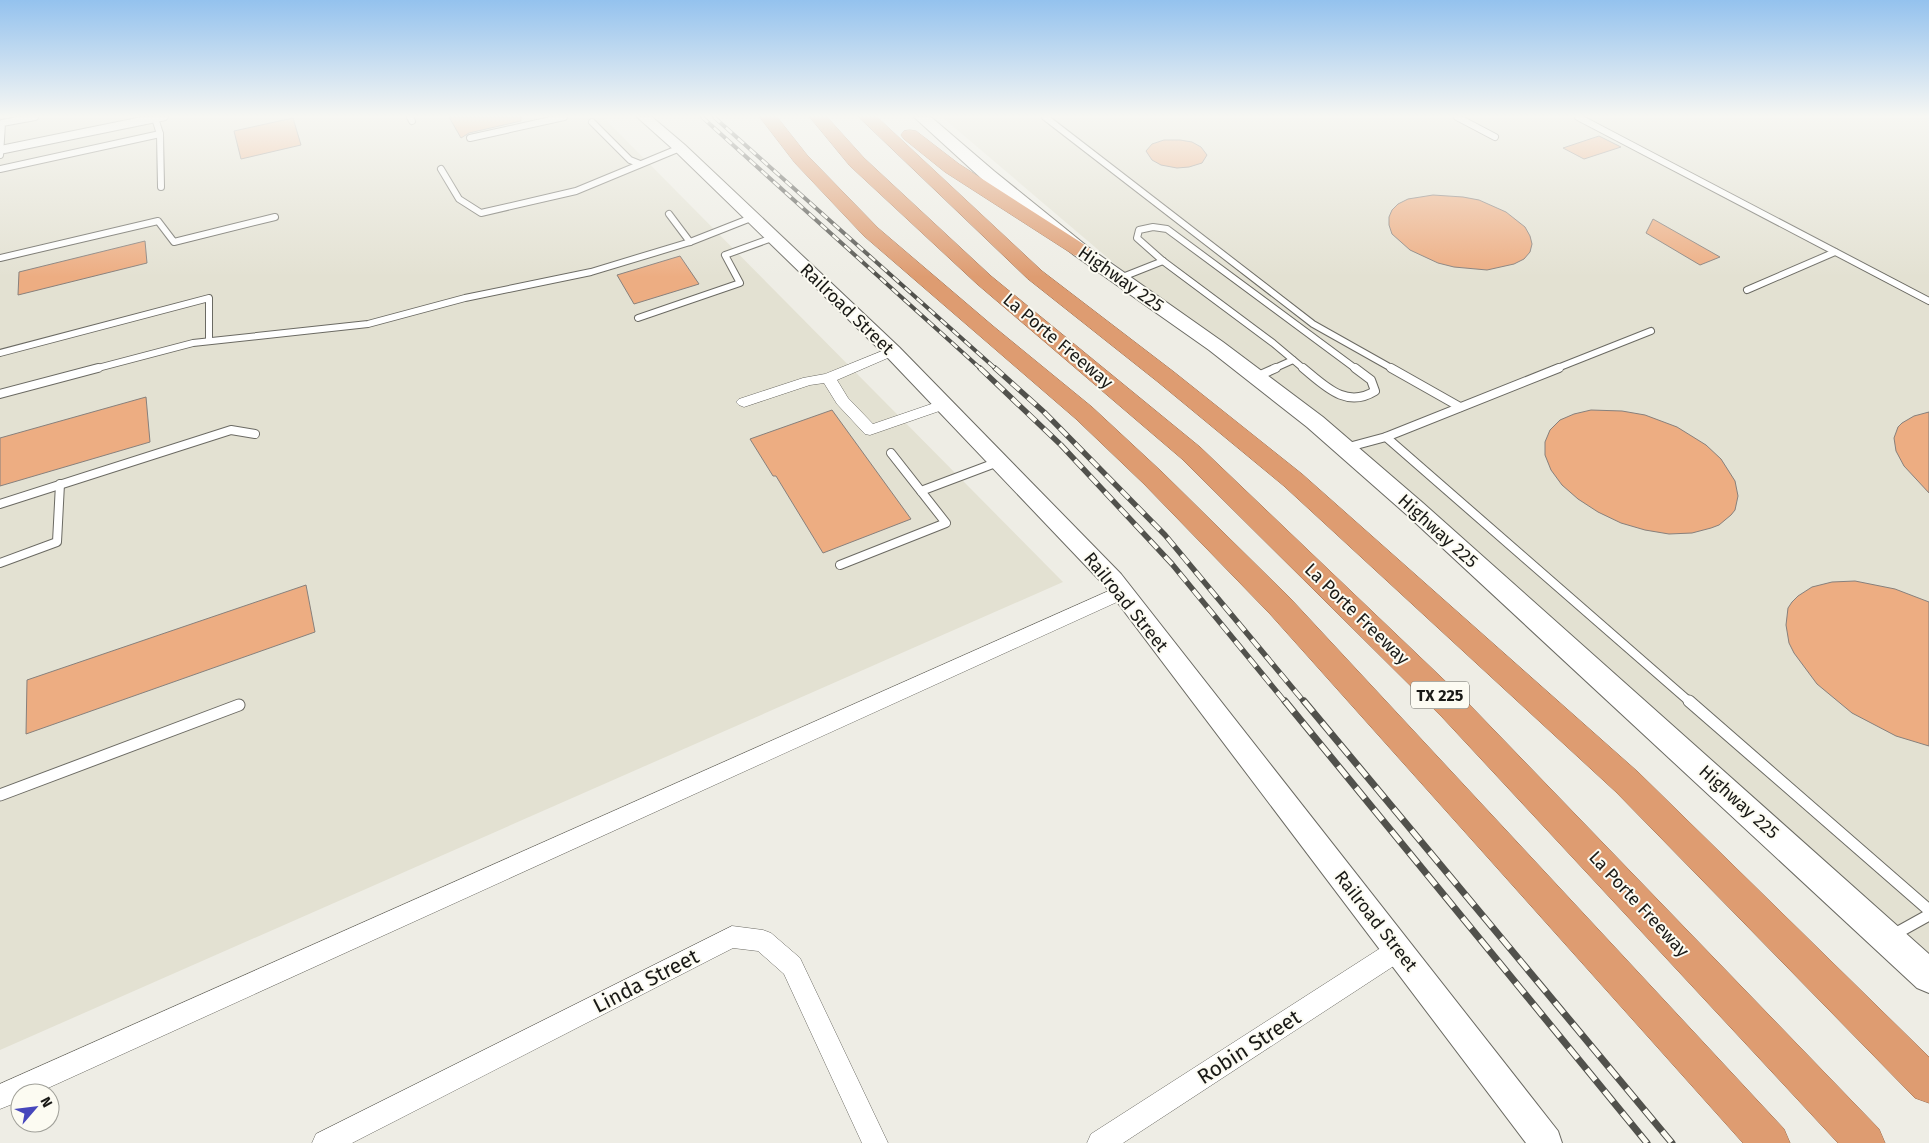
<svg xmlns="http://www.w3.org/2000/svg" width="1929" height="1143" font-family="'Fira Sans',sans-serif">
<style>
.built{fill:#e3e1d2}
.building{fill:#edad82;stroke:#87807c}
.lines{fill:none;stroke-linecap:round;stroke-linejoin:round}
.service-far2-casing{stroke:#6b6a63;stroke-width:8}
.service-far1-casing{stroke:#6b6a63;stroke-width:10}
.service-casing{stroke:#6b6a63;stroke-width:13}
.minor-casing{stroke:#6b6a63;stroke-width:1}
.tertiary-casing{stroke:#6b6a63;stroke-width:2}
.secondary-casing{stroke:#6b6a63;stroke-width:2}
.motorway-casing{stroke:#996e51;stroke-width:1}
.service-far2{stroke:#fff;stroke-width:6}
.service-far1{stroke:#fff;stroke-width:8}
.service{stroke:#fff;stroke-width:11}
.minor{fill:#fff;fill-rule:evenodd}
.tertiary{fill:#fff;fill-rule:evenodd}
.secondary{fill:#fff;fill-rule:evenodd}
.motorway{fill:#de9c71;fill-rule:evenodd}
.rail-far2-casing{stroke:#51514c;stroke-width:4}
.rail-far1-casing{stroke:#51514c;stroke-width:5.5}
.rail-casing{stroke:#51514c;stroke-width:7}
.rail-far2{stroke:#fcfbf2;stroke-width:2.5;stroke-dasharray:8;stroke-linecap:butt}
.rail-far1{stroke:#fcfbf2;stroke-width:4;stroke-dasharray:11;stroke-linecap:butt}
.rail{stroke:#fcfbf2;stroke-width:5;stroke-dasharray:14;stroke-linecap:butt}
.labels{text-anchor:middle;stroke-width:4;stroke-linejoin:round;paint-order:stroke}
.shield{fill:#fcfbf2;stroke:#5d5d58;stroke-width:1}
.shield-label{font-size:16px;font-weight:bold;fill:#191916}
.street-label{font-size:18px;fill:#191916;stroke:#fcfbf2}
.near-street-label{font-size:21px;fill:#191916;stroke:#fcfbf2}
</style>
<rect width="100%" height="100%" fill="#eeede5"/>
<g class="built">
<path d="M 0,117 L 603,117 L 1063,582 L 0,1050 Z"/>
<path d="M 942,117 L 1929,117 L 1929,956 Z"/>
</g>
<g class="building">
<path d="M 449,117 L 521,117 L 521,121 L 469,133 L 461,138 Z"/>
<path d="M 293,118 L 301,145 L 241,159 L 234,131 Z"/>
<path d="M 1599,136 L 1621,147 L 1584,159 L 1563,148 Z"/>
<path d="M 1164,140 L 1180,140 L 1192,142 L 1201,147 L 1207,155 L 1202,163 L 1189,167 L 1177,168 L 1161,165 L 1152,160 L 1146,151 L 1152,144 Z"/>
<path d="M 1433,195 L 1463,197 L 1479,200 L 1506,212 L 1525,227 L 1530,236 L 1532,244 L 1530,252 L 1524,259 L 1514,264 L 1487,270 L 1454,267 L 1438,263 L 1410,250 L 1392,234 L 1389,225 L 1389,217 L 1392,210 L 1398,204 L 1408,199 Z"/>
<path d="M 1653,219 L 1720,257 L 1700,265 L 1646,233 Z"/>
<path d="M 145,241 L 147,263 L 18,295 L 19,272 Z"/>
<path d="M 680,256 L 699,284 L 634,304 L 617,275 Z"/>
<path d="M 146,397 L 150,442 L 0,486 L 0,438 Z"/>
<path d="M 832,410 L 911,519 L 823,553 L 776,476 L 773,476 L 750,439 Z"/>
<path d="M 1591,410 L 1622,411 L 1645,415 L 1677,427 L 1706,445 L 1721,459 L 1735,481 L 1738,496 L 1735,510 L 1731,515 L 1719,525 L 1711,528 L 1692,533 L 1669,534 L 1645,530 L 1621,523 L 1598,512 L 1578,499 L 1562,485 L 1551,470 L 1545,455 L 1545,442 L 1550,430 L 1560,420 L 1574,414 Z"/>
<path d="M 1929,412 L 1929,493 L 1904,466 L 1896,451 L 1894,438 L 1898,427 L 1902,423 L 1914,416 Z"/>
<path d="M 1855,581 L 1895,589 L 1929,602 L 1929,746 L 1896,736 L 1852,713 L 1817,684 L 1794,653 L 1789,643 L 1786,625 L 1788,608 L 1792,602 L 1798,596 L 1812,587 L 1832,582 Z"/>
<path d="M 306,585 L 315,632 L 26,734 L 27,680 Z"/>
</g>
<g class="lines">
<g class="service-far2-casing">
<g id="service-far2">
<path d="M 410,117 L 412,121"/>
<path d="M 1045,117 L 1313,324 L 1393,369"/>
<path d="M 1457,117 L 1495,137"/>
<path d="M 1578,117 L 1929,301"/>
<path d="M 155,118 L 160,134 L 161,187"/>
<path d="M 592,122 L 630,160 L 640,164"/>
<path d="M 470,138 L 564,117"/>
<path d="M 0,155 L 2,123 L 35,117"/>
<path d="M 0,169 L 160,134"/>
<path d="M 441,169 L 459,199 L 481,213 L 576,191 L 680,148"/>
<path d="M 669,214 L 690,242"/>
<path d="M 0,258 L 158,221 L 174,242 L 275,217"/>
<path d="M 1163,261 L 1273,343 L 1304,369"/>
<path d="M 1163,261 L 1137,238 L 1139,230 L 1153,227 L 1167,229 L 1356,369"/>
<path d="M 1120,278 L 1163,261"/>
<path d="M 1747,290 L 1835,252"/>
<path d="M 638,318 L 740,283 L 725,255 L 772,238"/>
<path d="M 0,353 L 209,298 L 209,341"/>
<path d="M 94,369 L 193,343 L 368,324 L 465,298 L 591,272 L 690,242 L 751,218"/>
<path d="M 1273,369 L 1293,360"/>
<path d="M 1555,369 L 1651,331"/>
</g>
</g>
<g class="service-far1-casing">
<g id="service-far1">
<path d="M 1303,368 C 1325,386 1346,409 1375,391 L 1371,380 L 1355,368"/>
<path d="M 1391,368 L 1460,407"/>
<path d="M 1256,377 L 1276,368"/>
<path d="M 0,394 L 98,368"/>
<path d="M 1386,437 L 1691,703"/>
<path d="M 1345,448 L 1386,437 L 1559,368"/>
<path d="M 921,491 L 998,462"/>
<path d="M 0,504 L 231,430 L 255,434"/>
<path d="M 0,563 L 57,542 L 60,484"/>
<path d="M 840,565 L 946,523 L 891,453"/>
</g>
</g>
<g class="service-casing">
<g id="service">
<path d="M 1689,701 L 1929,910"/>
<path d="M 0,795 L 239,705"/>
<path d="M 1893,935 L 1929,915"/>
</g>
</g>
<g class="minor-casing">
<g id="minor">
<path d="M 892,347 L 897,348 L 899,351 L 897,354 L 837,380 L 848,398 L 873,424 L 943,400 L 948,402 L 951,405 L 948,408 L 870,435 L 865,434 L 837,404 L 824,383 L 810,385 L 744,407 L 739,405 L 736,402 L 739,399 L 803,378 L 825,374 Z"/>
<path d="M 1122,585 L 1128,587 L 1131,592 L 1128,597 L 37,1093 L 20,1093 L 20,1101 L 0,1109 L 0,1084 Z"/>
<path d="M 732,926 L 763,930 L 771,933 L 800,958 L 888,1143 L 862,1143 L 784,974 L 758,951 L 733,948 L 352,1143 L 312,1143 L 316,1134 Z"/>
<path d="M 1398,939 L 1406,942 L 1409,950 L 1406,958 L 1123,1143 L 1087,1143 L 1091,1134 L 1390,942 Z"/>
</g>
</g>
<g class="tertiary-casing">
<g id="tertiary">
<path d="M 142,117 L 168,117 L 166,120 L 161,121 L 0,154 L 0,146 Z"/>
<path d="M 637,117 L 652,117 L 685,145 L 899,347 L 1121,574 L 1558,1131 L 1562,1143 L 1526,1143 L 1105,586 L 885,355 L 675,151 Z"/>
</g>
</g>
<g class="secondary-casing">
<path id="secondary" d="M 914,117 L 931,117 L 994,171 L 1088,247 L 1223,342 L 1323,417 L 1423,503 L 1929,954 L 1929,993 L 1917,988 L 1407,515 L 1307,427 L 1209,350 L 1074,255 L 982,179 Z"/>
</g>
<g class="motorway-casing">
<g id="motorway">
<path d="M 760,117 L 777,117 L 807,155 L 878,228 L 993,326 L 1092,407 L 1162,472 L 1290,598 L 1784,1129 L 1790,1143 L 1743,1143 L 1270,614 L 1144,484 L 1076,419 L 864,236 L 795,163 Z"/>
<path d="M 810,117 L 827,117 L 864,158 L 991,276 L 1200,447 L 1464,699 L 1879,1129 L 1885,1143 L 1838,1143 L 1442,717 L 1182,459 L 977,284 L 850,166 Z"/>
<path d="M 859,117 L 877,117 L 1042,271 L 1174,372 L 1302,474 L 1638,772 L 1929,1057 L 1929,1103 L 1915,1098 L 1616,792 L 1284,486 L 1158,382 L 1028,279 Z"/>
<path d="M 910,130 L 916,131 L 959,164 L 1088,247 L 1091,251 L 1088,255 L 1081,257 L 1074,255 L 945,172 L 904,139 L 901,135 L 904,131 Z"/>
</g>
</g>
<use href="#service-far2" class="service-far2"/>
<use href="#service-far1" class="service-far1"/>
<use href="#service" class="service"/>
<use href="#minor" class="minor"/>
<use href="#tertiary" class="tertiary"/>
<use href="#secondary" class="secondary"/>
<use href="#motorway" class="motorway"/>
<g class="rail-far2-casing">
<g id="rail-far2">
<path d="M 702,117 L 981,369"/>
<path d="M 714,117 L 996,369"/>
</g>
</g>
<g class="rail-far1-casing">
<g id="rail-far1">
<path d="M 980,368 L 1061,445 L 1172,564 L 1286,703"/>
<path d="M 995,368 L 1044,412 L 1165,535 L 1305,703"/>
</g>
</g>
<g class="rail-casing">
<g id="rail">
<path d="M 1285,701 L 1647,1143"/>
<path d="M 1304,701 L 1672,1143"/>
</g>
</g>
<use href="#rail-far2" class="rail-far2"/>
<use href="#rail-far1" class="rail-far1"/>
<use href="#rail" class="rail"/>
</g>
<linearGradient id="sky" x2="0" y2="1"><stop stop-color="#94c2ee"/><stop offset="0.42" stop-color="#f7f7f3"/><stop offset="1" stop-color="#f7f7f3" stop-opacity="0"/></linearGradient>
<rect width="1929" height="277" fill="url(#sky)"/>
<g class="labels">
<rect class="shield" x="1411" y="681.5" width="58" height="27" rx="4"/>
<g class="shield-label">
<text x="1440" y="701">TX 225</text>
</g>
<g class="street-label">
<text transform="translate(1121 279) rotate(35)" y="6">Highway 225</text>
<text transform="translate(847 309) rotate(44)" y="6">Railroad Street</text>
<text transform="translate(1058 341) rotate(40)" y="6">La Porte Freeway</text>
<text transform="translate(1438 531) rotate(42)" y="6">Highway 225</text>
<text transform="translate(1126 602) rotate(51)" y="6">Railroad Street</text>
<text transform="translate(1357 614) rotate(44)" y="6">La Porte Freeway</text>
<text transform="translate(1739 802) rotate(42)" y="6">Highway 225</text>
<text transform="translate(1639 904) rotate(47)" y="6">La Porte Freeway</text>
<text transform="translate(1376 921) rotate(52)" y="6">Railroad Street</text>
</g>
<g class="near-street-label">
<text transform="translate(646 981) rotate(-27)" y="7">Linda Street</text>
<text transform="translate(1249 1047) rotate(-33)" y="7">Robin Street</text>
</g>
</g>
<g transform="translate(35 1108) rotate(62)"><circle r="24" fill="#fcfbf2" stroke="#a1a19a"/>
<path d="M0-4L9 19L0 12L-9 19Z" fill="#4646bc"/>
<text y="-8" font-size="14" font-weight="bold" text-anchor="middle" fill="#191916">N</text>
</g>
</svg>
